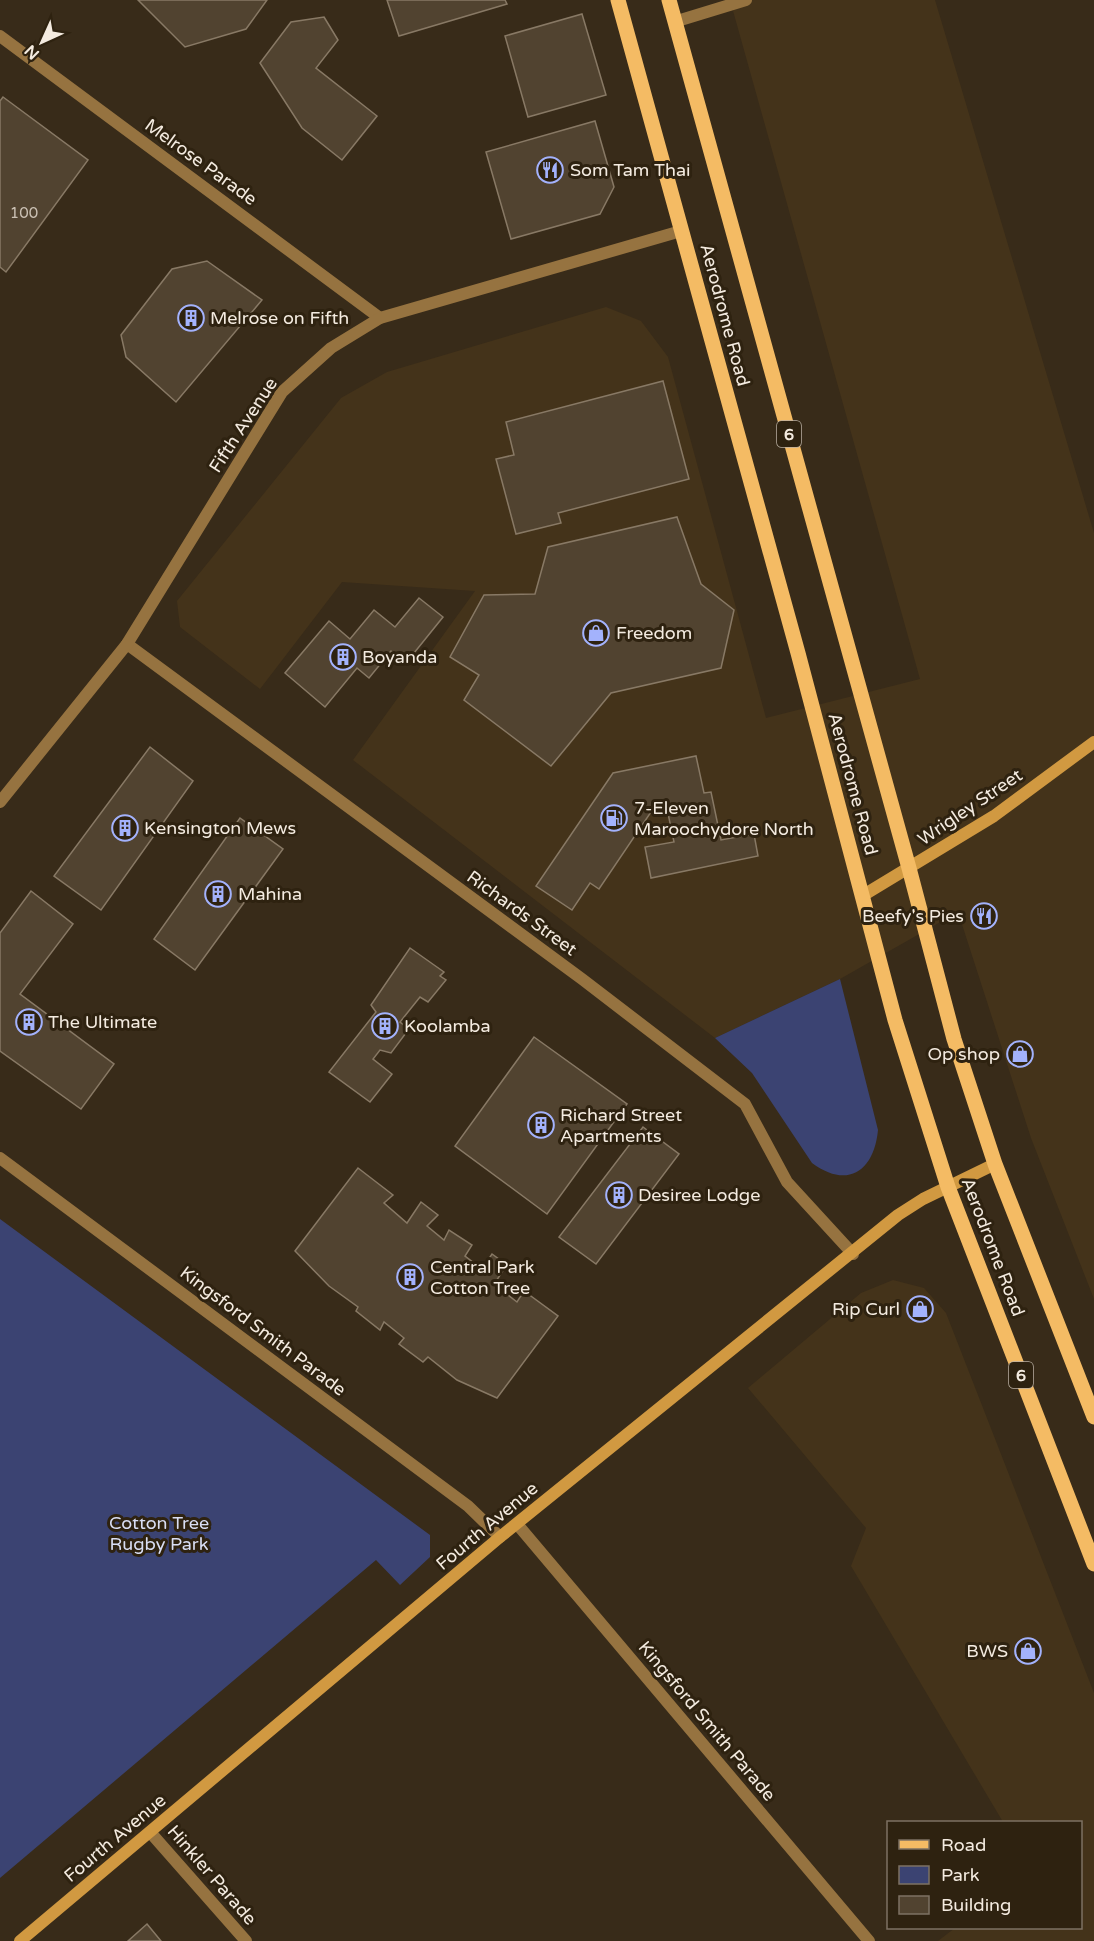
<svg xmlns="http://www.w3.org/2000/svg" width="1094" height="1941" font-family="'Varela Round',sans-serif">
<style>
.built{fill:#44331a}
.green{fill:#3b4372}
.building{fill:#514330;stroke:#887965;stroke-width:1.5}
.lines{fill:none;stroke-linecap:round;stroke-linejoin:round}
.lane{stroke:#967340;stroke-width:12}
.street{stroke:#967340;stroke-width:12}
.secondary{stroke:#d19941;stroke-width:12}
.primary{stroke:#f4bb64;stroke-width:15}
.labels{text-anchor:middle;stroke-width:6;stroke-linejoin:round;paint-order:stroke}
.number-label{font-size:15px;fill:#cbc1b4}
.shield{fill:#2e2210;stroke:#b9afa2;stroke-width:1.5}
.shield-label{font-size:16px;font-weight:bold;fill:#f4ebe0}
.street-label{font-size:18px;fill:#f4ebe0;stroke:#2e2210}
.poi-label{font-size:18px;fill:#f4ebe0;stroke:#2e2210;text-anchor:start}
.park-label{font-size:18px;fill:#d9def4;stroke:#2e2210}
</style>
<rect width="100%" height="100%" fill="#382b19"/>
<g class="built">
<path d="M 730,0 L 935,0 L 1094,533 L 1094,1299 L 1031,1138 L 958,912 L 840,979 L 715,1038 L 353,760 L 475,591 L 342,582 L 260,689 L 180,627 L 177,601 L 341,398 L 387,372 L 606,307 L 641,321 L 668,357 L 766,718 L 920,679 Z"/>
<path d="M 893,1280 L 924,1288 L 946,1313 L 1094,1693 L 1094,1941 L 938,1941 L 955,1928 L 1080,1928 L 1080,1822 L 1003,1822 L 851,1566 L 866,1528 L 748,1388 L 861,1293 Z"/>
</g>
<g class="green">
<path d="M 840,979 L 878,1130 C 874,1172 847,1189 812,1163 L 752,1073 L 715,1038 Z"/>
<path d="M 0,1219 L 430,1535 L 430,1557 L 400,1585 L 376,1560 L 0,1878 Z"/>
</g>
<g class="building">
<path d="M 138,0 L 267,0 L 246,29 L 185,47 Z"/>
<path d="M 387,0 L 505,0 L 507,4 L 399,36 Z"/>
<path d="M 582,14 L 606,95 L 528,117 L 505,36 Z"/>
<path d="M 324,17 L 338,40 L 316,68 L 377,116 L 342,160 L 302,128 L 260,63 L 291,22 Z"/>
<path d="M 3,97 L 88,160 L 6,272 L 0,267 L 0,101 Z"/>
<path d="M 595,121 L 614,187 L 600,214 L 511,239 L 486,152 Z"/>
<path d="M 207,261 L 262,300 L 176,402 L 126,357 L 121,335 L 172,269 Z"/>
<path d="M 663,381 L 689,479 L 558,513 L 561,523 L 516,534 L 496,459 L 514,455 L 506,422 Z"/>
<path d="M 677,517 L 701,584 L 734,610 L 721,668 L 611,693 L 551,766 L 464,700 L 479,675 L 450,657 L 484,595 L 535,594 L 548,547 Z"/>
<path d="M 419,598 L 443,617 L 406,663 L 391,651 L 369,678 L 357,668 L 325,707 L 285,673 L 329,621 L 350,639 L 374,610 L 395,627 Z"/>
<path d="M 150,747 L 193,781 L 101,910 L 54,876 Z"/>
<path d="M 696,756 L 704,793 L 711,792 L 721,840 L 754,834 L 758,856 L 651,878 L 645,847 L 674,842 L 665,799 L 657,803 L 599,889 L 590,883 L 572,910 L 536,886 L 613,773 Z"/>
<path d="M 240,818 L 283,849 L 195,970 L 154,939 Z"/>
<path d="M 31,891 L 73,924 L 20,994 L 114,1064 L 81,1109 L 0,1051 L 0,933 Z"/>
<path d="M 410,948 L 444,972 L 440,976 L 446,980 L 428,1002 L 420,997 L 400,1022 L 409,1029 L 391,1053 L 380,1050 L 373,1059 L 392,1074 L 370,1102 L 329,1072 L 376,1012 L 371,1005 Z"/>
<path d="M 534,1037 L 627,1104 L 547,1214 L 455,1146 Z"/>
<path d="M 643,1127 L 679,1154 L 596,1264 L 559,1237 Z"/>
<path d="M 358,1168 L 393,1195 L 384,1203 L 407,1223 L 421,1202 L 438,1215 L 427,1226 L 444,1240 L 449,1230 L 472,1245 L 465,1256 L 482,1269 L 492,1254 L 507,1265 L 494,1284 L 517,1302 L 524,1291 L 558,1316 L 497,1398 L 457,1380 L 428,1357 L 423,1362 L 399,1344 L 404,1338 L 384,1322 L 380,1330 L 356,1311 L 358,1307 L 329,1286 L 295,1251 Z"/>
<path d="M 147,1924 L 161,1941 L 128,1941 Z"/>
</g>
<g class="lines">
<path class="lane" d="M 674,22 L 746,0"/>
<g class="street">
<path d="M 0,36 L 380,318"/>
<path d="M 127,644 L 582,979 L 745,1104 L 787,1182 L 853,1254"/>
<path d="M 0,802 L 127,644 L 282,392 L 331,348 L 380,318 L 681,231"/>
<path d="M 0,1158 L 468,1506 L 500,1537"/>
<path d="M 517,1524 L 869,1941"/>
<path d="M 150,1832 L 246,1941"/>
</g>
<g class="secondary">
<path d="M 862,896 L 994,816 L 1094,742"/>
<path d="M 20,1941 L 500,1537 L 898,1215 L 923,1199 L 995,1164"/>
</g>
<g class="primary">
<path d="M 618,0 L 798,653 L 895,1020 L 948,1187 L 1094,1564"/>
<path d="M 669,0 L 909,868 L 954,1039 L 995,1164 L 1094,1417"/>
</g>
</g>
<defs>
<g id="restaurant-ring" transform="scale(1.35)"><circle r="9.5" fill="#2e2210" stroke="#a3b2fc" stroke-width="1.5"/><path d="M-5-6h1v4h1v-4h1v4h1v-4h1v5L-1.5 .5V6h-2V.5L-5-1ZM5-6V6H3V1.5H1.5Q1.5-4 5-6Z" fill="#a3b2fc"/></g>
<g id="building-ring" transform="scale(1.35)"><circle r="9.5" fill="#2e2210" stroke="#a3b2fc" stroke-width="1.5"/><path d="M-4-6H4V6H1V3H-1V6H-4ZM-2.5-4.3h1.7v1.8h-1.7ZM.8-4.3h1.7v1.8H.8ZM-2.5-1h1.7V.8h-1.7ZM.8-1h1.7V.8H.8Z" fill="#a3b2fc"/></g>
<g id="shop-ring" transform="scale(1.35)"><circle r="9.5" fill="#2e2210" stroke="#a3b2fc" stroke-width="1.5"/><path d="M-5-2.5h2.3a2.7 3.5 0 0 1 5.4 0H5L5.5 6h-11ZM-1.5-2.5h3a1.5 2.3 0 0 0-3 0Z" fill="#a3b2fc"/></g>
<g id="fuel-ring" transform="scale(1.35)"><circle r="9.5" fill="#2e2210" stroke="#a3b2fc" stroke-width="1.5"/><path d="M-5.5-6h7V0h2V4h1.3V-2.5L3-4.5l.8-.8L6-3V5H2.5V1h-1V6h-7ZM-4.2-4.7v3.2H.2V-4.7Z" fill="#a3b2fc"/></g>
</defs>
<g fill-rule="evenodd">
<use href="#restaurant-ring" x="550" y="170"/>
<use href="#building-ring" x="191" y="318"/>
<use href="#shop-ring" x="596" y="633"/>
<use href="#building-ring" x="343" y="657"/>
<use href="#fuel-ring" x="614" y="818"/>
<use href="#building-ring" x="125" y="828"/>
<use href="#building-ring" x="218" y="894"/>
<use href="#restaurant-ring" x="984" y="916"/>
<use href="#building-ring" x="29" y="1022"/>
<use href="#building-ring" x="385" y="1026"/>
<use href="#shop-ring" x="1020" y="1054"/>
<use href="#building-ring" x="541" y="1125"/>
<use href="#building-ring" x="619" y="1195"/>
<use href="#building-ring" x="410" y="1277"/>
<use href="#shop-ring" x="920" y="1309"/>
<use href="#shop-ring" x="1028" y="1651"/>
</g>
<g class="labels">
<g class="number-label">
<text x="24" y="218">100</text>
</g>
<g class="shield">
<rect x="777" y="421" width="24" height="26" rx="4.5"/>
<rect x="1009" y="1362" width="24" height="26" rx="4.5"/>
</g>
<g class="shield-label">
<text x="789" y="440">6</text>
<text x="1021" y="1381">6</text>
</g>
<g class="street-label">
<text transform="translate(201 162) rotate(36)" y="6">Melrose Parade</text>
<text transform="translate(725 315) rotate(75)" y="6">Aerodrome Road</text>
<text transform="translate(243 425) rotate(-57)" y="6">Fifth Avenue</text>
<text transform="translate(853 784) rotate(75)" y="6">Aerodrome Road</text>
<text transform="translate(970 807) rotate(-34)" y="6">Wrigley Street</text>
<text transform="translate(522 913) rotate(36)" y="6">Richards Street</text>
<text transform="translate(993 1247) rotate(69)" y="6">Aerodrome Road</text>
<text transform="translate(263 1331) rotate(37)" y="6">Kingsford Smith Parade</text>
<text transform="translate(487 1526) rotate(-40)" y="6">Fourth Avenue</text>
<text transform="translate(707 1721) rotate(50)" y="6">Kingsford Smith Parade</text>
<text transform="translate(115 1838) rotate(-40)" y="6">Fourth Avenue</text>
<text transform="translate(212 1875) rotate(49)" y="6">Hinkler Parade</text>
</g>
<g class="poi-label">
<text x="570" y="176">Som Tam Thai</text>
<text x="210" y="324">Melrose on Fifth</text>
<text x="616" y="639">Freedom</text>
<text x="362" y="663">Boyanda</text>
<text x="634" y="814">7-Eleven<tspan x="634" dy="21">Maroochydore North</tspan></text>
<text x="144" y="834">Kensington Mews</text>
<text x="238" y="900">Mahina</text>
<text x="964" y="922" text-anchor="end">Beefy's Pies</text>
<text x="48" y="1028">The Ultimate</text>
<text x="404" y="1032">Koolamba</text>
<text x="1000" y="1060" text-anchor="end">Op shop</text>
<text x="560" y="1121">Richard Street<tspan x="560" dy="21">Apartments</tspan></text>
<text x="638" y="1201">Desiree Lodge</text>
<text x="430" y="1273">Central Park<tspan x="430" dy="21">Cotton Tree</tspan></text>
<text x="900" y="1315" text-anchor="end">Rip Curl</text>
<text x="1008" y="1657" text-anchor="end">BWS</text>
</g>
<g class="park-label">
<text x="159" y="1529">Cotton Tree<tspan x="159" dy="21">Rugby Park</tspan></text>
</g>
</g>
<rect x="887" y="1821" width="195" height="108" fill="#2e2210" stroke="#7d7263" stroke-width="1.5"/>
<rect x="899" y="1840" width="30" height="9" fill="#f4bb64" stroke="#7d7263" stroke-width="1.5"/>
<text x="941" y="1851" font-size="18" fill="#f4ebe0">Road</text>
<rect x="899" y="1866" width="30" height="18" fill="#3b4372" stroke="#7d7263" stroke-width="1.5"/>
<text x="941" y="1881" font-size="18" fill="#f4ebe0">Park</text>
<rect x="899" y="1896" width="30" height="18" fill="#514330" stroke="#7d7263" stroke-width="1.5"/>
<text x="941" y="1911" font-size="18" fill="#f4ebe0">Building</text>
<g transform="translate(42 42) rotate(225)" stroke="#2e2210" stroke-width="4.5" paint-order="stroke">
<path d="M0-4.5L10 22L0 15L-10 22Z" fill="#f4ebe0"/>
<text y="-9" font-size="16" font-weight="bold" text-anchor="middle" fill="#f4ebe0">N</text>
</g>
</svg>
